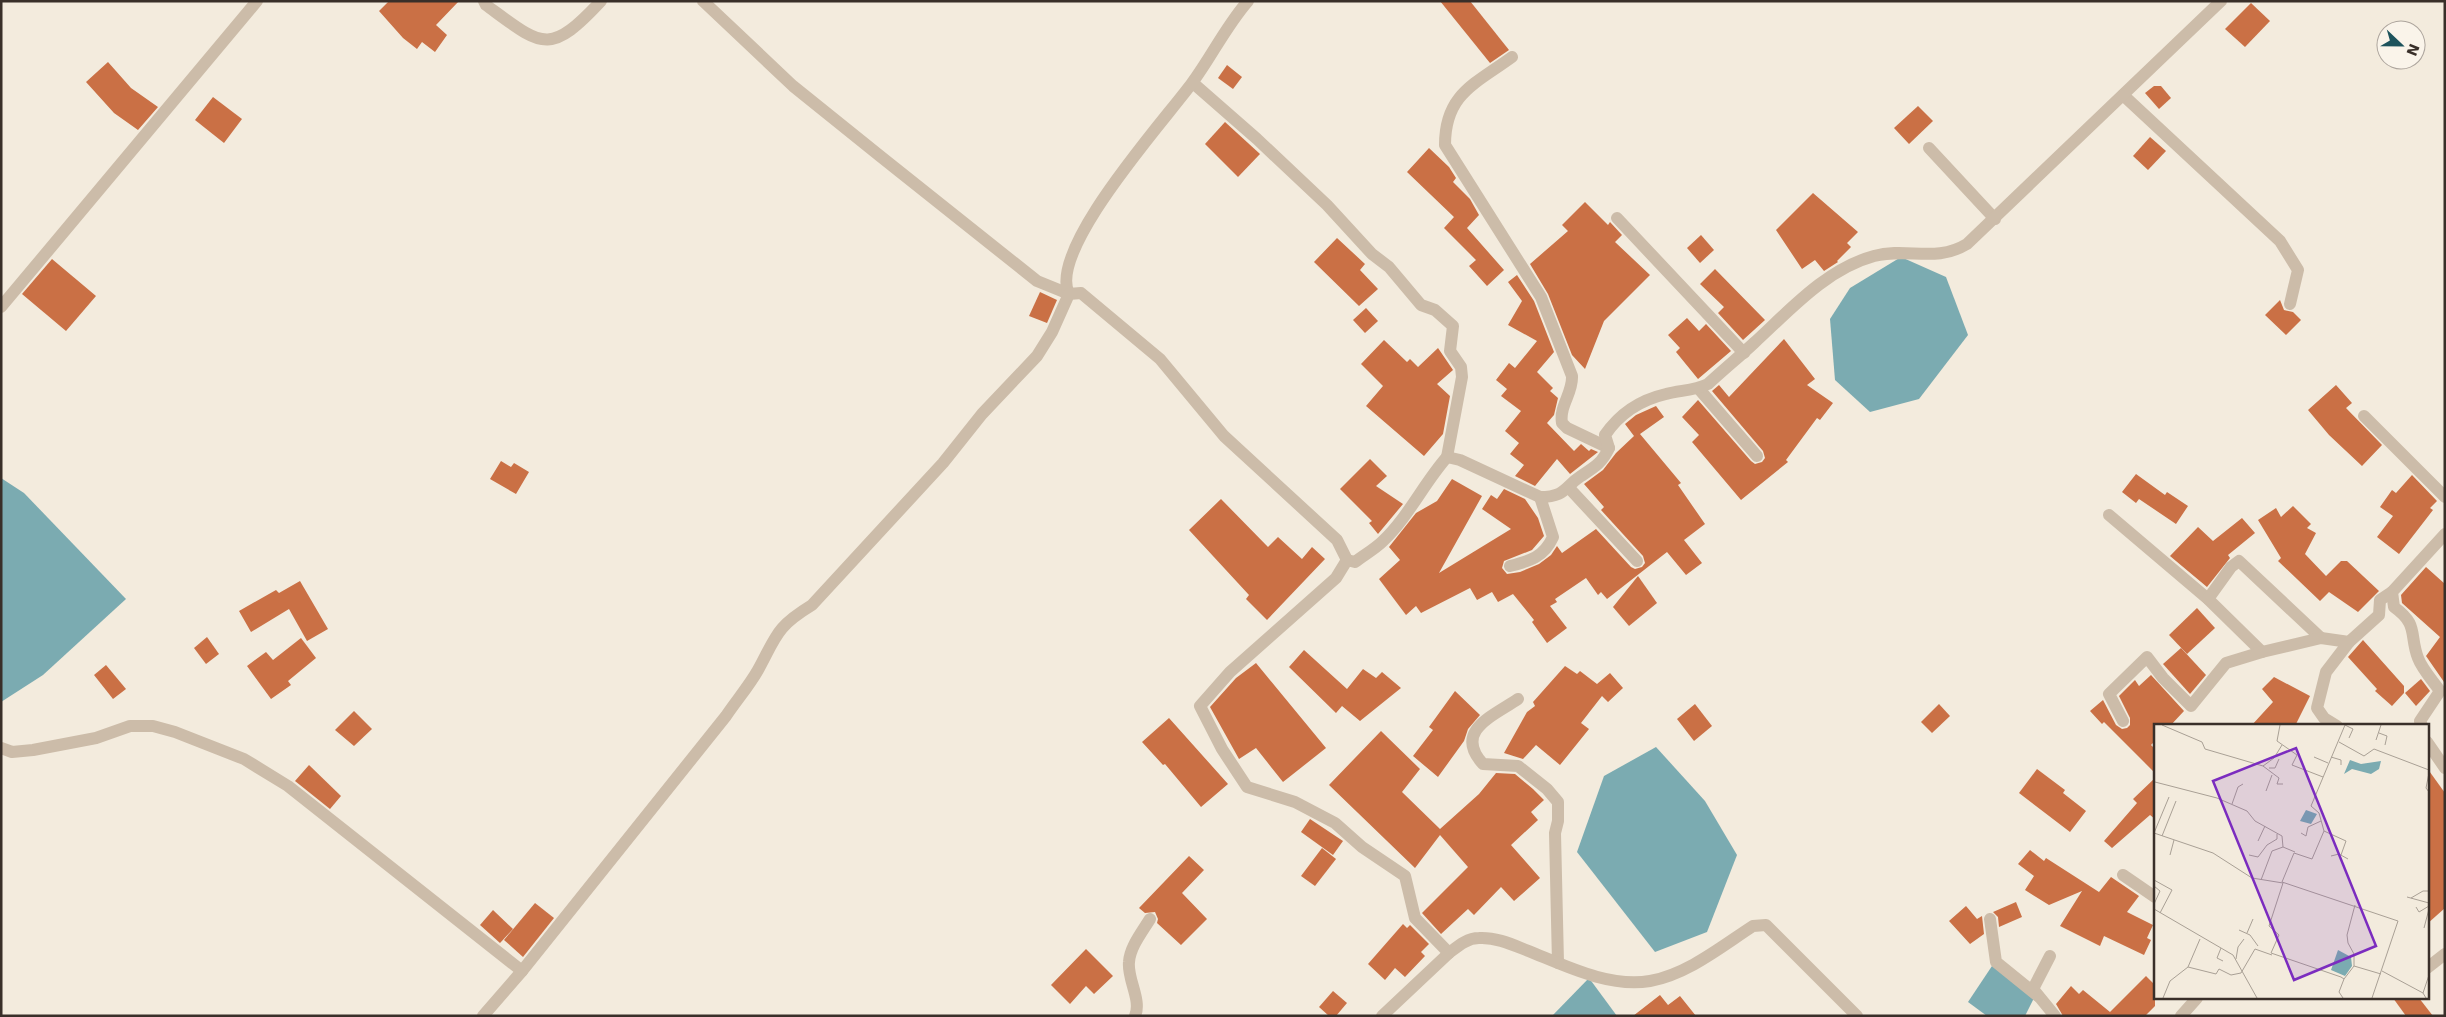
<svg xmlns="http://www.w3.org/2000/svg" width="2446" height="1017" font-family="'DejaVu Sans',sans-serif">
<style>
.water{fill:#7babb1}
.building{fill:#ca7045}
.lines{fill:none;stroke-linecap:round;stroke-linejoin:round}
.minor{stroke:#ccbca9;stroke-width:12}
.inset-road{fill:none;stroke:#a9a095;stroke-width:1}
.view{fill:#7b2cbf;fill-opacity:0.15;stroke:#7b2cbf;stroke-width:2.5}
.inset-edge{fill:none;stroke:#392f29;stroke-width:2.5}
</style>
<rect width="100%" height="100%" fill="#f3ebdd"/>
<g class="water">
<path d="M 1901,257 L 1946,277 L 1968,335 L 1919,399 L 1870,412 L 1835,380 L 1830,319 L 1850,288 Z"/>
<path d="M 1,478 L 24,493 L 126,599 L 43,675 L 1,702 Z"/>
<path d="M 1656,747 L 1705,801 L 1737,855 L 1707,932 L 1655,952 L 1577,852 L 1604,776 Z"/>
<path d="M 1994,963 L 2034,998 L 2025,1016 L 1987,1016 L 1968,1002 Z"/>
<path d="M 1589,978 L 1617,1016 L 1552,1016 Z"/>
</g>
<g class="building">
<path d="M 389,1 L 459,1 L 436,25 L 447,35 L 435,52 L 422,42 L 417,49 L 403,38 L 379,11 Z"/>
<path d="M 1440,1 L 1470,1 L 1509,50 L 1490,63 Z"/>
<path d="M 2251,3 L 2270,21 L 2245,47 L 2225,29 Z"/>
<path d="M 108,62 L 131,88 L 158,107 L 138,130 L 114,113 L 86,82 Z"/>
<path d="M 1227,65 L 1242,77 L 1233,89 L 1218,78 Z"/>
<path d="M 2154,86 L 2161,86 L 2171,98 L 2159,109 L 2145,93 Z"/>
<path d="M 213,97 L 242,119 L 224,143 L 195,120 Z"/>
<path d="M 1918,106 L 1933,121 L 1909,144 L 1894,128 Z"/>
<path d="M 1225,122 L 1260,154 L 1238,177 L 1205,144 Z"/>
<path d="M 2150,137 L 2166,151 L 2148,170 L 2133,156 Z"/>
<path d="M 1429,148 L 1449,167 L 1456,178 L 1453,182 L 1470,199 L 1479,215 L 1467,228 L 1504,270 L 1487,286 L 1469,266 L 1476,260 L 1444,228 L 1454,217 L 1407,172 Z"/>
<path d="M 1813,193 L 1858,232 L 1847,243 L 1851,247 L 1837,261 L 1838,262 L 1824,271 L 1815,260 L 1802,269 L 1776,230 Z"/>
<path d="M 1585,202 L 1608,225 L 1610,222 L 1622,235 L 1615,242 L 1650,275 L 1604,321 L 1585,369 L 1572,355 L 1548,294 L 1530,264 L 1568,231 L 1562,225 Z"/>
<path d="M 1701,235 L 1714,250 L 1700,263 L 1687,248 Z"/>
<path d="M 1337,238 L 1365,264 L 1360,270 L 1378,289 L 1359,306 L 1314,262 Z"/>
<path d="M 52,259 L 96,296 L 66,331 L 22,294 Z"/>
<path d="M 1715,269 L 1765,320 L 1743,340 L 1718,313 L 1724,307 L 1700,284 Z"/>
<path d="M 1517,275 L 1534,301 L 1554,352 L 1537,372 L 1553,388 L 1550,391 L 1558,398 L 1554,415 L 1547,423 L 1574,451 L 1581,444 L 1589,451 L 1591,449 L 1598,452 L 1570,474 L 1557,459 L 1535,486 L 1515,476 L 1524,465 L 1510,454 L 1519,443 L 1505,431 L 1521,411 L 1501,396 L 1507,389 L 1496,380 L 1509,363 L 1515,368 L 1537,341 L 1508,325 L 1522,301 L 1508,282 Z"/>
<path d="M 1040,292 L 1057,300 L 1047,323 L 1029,316 Z"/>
<path d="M 2280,300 L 2284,310 L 2293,312 L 2301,320 L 2286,335 L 2265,315 Z"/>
<path d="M 1366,308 L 1378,321 L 1365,333 L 1353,320 Z"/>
<path d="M 1687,318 L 1699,331 L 1706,324 L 1731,351 L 1698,379 L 1676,352 L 1680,348 L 1668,335 Z"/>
<path d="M 1784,339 L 1815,379 L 1807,385 L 1833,403 L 1820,420 L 1817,418 L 1786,460 L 1788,462 L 1741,500 L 1692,442 L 1699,435 L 1682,417 L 1698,400 L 1751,461 L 1755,464 L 1762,462 L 1765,458 L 1763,451 L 1712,391 L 1719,385 L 1729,397 Z"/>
<path d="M 1384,340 L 1407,362 L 1410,359 L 1418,367 L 1438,348 L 1453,370 L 1437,384 L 1450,396 L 1443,434 L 1424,456 L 1366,406 L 1383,386 L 1361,364 Z"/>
<path d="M 2336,385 L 2352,403 L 2346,408 L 2382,445 L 2362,466 L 2329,435 L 2308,410 Z"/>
<path d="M 1656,406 L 1664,417 L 1640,434 L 1681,483 L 1678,485 L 1705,524 L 1684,540 L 1702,563 L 1686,575 L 1667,552 L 1607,599 L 1601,592 L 1598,595 L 1586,578 L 1555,599 L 1557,602 L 1550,606 L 1567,628 L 1547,643 L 1532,622 L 1534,620 L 1513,594 L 1498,602 L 1492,592 L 1477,600 L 1470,588 L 1421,613 L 1416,606 L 1406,615 L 1379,579 L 1400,560 L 1389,547 L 1416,513 L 1437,501 L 1452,479 L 1482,496 L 1439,573 L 1511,529 L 1482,509 L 1491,495 L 1497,499 L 1504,489 L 1525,499 L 1538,518 L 1544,536 L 1532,550 L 1504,561 L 1502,568 L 1507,574 L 1520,572 L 1539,564 L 1551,555 L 1557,546 L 1562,553 L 1596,529 L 1631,567 L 1635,569 L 1642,567 L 1645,563 L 1643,556 L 1601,510 L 1604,507 L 1584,484 L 1603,470 L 1616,453 L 1634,436 L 1625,424 L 1636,415 Z"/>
<path d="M 1370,459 L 1387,476 L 1376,486 L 1403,504 L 1378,534 L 1369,523 L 1372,521 L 1340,489 Z"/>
<path d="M 501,461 L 511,467 L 514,463 L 529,472 L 516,494 L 490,479 Z"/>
<path d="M 2136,474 L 2165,495 L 2167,492 L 2188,506 L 2176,524 L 2139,499 L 2136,503 L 2122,492 Z"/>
<path d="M 2412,475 L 2437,501 L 2430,508 L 2433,510 L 2399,554 L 2377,537 L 2393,516 L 2380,507 L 2392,490 L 2396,493 Z"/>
<path d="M 1221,499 L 1268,547 L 1278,537 L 1302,559 L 1312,547 L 1325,559 L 1267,620 L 1246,599 L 1249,595 L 1189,530 Z"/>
<path d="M 2293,506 L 2311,524 L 2307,528 L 2316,533 L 2305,554 L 2326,576 L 2341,561 L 2347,561 L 2379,591 L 2358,612 L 2329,592 L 2320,601 L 2278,561 L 2281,558 L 2258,520 L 2276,508 L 2281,517 Z"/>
<path d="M 2242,518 L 2255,533 L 2228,555 L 2230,558 L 2207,587 L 2170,556 L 2198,527 L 2213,541 Z"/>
<path d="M 2426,567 L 2445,584 L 2444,682 L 2426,656 L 2440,637 L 2402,603 L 2401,595 Z"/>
<path d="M 1638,576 L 1657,603 L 1629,626 L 1613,607 Z"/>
<path d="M 300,581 L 328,629 L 307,641 L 289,609 L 251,632 L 239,611 L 276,590 L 279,593 Z"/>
<path d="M 2197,608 L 2215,628 L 2187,654 L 2169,635 Z"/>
<path d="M 207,637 L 219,654 L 206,664 L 194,648 Z"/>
<path d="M 301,638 L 316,658 L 288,681 L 291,685 L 271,699 L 247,666 L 266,652 L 273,660 Z"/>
<path d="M 2363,640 L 2404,686 L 2404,693 L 2392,706 L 2375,691 L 2377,689 L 2348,657 Z"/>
<path d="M 2181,648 L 2206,675 L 2190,694 L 2163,664 Z"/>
<path d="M 1304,650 L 1347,689 L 1363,669 L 1376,678 L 1382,672 L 1401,688 L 1360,721 L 1342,706 L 1336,713 L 1289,667 Z"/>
<path d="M 1256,663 L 1326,748 L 1283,782 L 1256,748 L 1239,759 L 1210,707 L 1236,678 Z"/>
<path d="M 106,665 L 126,689 L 113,699 L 94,675 Z"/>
<path d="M 1565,666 L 1577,674 L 1580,671 L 1597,684 L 1610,673 L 1623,688 L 1608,702 L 1602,696 L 1581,723 L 1589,729 L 1560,765 L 1536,745 L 1523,759 L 1504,753 L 1527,712 L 1535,706 L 1533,702 Z"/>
<path d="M 2151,675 L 2184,711 L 2170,726 L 2155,726 L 2155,741 L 2151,745 L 2155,749 L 2155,773 L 2104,722 L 2102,724 L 2090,711 L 2103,700 L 2116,725 L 2122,729 L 2127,728 L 2130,725 L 2130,718 L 2119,696 L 2135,680 L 2139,686 Z"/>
<path d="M 2274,677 L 2310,696 L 2295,726 L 2251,726 L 2273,702 L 2262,689 Z"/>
<path d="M 2421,679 L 2430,691 L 2416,706 L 2405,693 Z"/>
<path d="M 1455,691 L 1480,715 L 1468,729 L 1464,741 L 1438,777 L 1413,756 L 1433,730 L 1429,727 Z"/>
<path d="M 1695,704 L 1712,726 L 1694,741 L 1677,719 Z"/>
<path d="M 1939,704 L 1950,716 L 1932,733 L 1921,722 Z"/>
<path d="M 354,711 L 372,729 L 354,746 L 335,730 Z"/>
<path d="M 1169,718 L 1228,784 L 1201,807 L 1165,764 L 1163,765 L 1142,742 Z"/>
<path d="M 1381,731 L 1420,769 L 1402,792 L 1440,829 L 1479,794 L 1496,773 L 1515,774 L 1533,789 L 1544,800 L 1531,812 L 1538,820 L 1511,845 L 1540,878 L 1514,901 L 1501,887 L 1474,915 L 1468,909 L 1441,934 L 1422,913 L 1468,867 L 1440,835 L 1415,868 L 1329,785 Z"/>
<path d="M 309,765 L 341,796 L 330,809 L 295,781 Z"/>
<path d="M 2427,768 L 2445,793 L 2445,908 L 2427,924 Z"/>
<path d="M 2037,769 L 2065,790 L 2063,793 L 2086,811 L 2070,832 L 2019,793 Z"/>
<path d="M 2155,778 L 2155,819 L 2150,815 L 2112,848 L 2104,841 L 2137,803 L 2133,799 Z"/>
<path d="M 1310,819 L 1343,841 L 1333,855 L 1301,832 Z"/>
<path d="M 1322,848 L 1336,859 L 1315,886 L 1301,876 Z"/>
<path d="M 2030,850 L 2044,861 L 2046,858 L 2099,892 L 2111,877 L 2139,896 L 2127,912 L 2153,925 L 2147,938 L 2151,940 L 2144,955 L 2104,936 L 2100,946 L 2060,926 L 2082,891 L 2049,905 L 2025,890 L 2034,876 L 2018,864 Z"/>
<path d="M 1189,856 L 1204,870 L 1182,893 L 1207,919 L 1181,945 L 1157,923 L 1158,919 L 1155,912 L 1145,913 L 1139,908 Z"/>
<path d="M 2016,902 L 2022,917 L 1999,927 L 1998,917 L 1993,912 Z"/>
<path d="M 535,903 L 554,918 L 523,957 L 504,940 Z"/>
<path d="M 1966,906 L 1977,919 L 1982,916 L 1984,934 L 1970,944 L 1949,921 Z"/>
<path d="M 493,910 L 513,929 L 500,943 L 480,925 Z"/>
<path d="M 1403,924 L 1407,928 L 1410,925 L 1429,944 L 1421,952 L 1425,956 L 1405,977 L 1395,968 L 1385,980 L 1368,964 Z"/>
<path d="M 1086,949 L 1113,976 L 1094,994 L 1086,986 L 1070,1004 L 1051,985 Z"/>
<path d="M 2146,976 L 2155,985 L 2155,1006 L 2145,1016 L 2063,1016 L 2056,1004 L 2071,986 L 2079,994 L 2083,990 L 2110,1012 Z"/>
<path d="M 1333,991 L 1347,1003 L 1336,1016 L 1329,1016 L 1319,1007 Z"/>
<path d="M 1660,995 L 1668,1005 L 1680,996 L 1696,1016 L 1633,1016 Z"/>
<path d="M 2393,998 L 2419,998 L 2433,1016 L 2406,1016 Z"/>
</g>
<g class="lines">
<g class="minor">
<path d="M 484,1 L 486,5 C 542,46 549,57 601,1"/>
<path d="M 703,1 L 793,86 L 880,156 L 1037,281 L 1069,294"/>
<path d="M 1512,57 C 1475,84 1445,94 1445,145 L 1541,297 L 1572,376 C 1573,393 1559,406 1562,423 L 1567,428 L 1609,448"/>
<path d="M 1193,83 L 1257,139 L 1327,205 L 1372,254 L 1389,267 L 1421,305 L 1435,310 L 1453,326 L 1450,351 L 1461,367 L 1462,377 L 1447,457"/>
<path d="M 2123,95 L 2280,241 L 2298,270 L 2290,304"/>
<path d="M 1929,148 L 1995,219"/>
<path d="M 1617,218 L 1744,353"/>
<path d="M 1069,294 C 1047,250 1165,120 1192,83 C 1212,56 1226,26 1248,1"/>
<path d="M 1,307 L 257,1"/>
<path d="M 1699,389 L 1757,456"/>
<path d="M 2364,416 L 2445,497"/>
<path d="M 1570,489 L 1637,561"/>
<path d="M 2109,515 L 2208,599 L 2262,652"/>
<path d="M 1347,560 L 1355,562 C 1364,555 1375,549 1383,541 C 1409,516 1424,483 1447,457 L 1460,460 L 1540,497 C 1566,497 1564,487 1581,476 C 1595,467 1602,463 1609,448 L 1605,435 C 1620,413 1640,400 1666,394 C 1680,390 1694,391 1708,384 C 1723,370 1739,357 1754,343 C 1789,311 1826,269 1874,256 C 1907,247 1936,263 1967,244 L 2221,1"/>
<path d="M 1510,566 C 1530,561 1544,557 1553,537 L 1540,497"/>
<path d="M 2208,599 L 2231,567 L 2239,561 L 2321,638"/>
<path d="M 1518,699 C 1493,716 1453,731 1483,764 L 1518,766 L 1547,789 L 1558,802 L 1558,821 L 1555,833 L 1558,963"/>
<path d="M 2123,721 L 2109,694 L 2147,657 L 2163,678 L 2191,706 L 2226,663 L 2262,652 L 2321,638 L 2349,642 L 2379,615 L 2380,600 L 2392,592"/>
<path d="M 2337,726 L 2324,718 L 2317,708 L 2326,672 L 2349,642"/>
<path d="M 2422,726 L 2420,721 L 2440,691 C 2433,681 2422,669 2418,658 C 2409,634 2419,625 2394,607 L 2392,592 L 2445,534"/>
<path d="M 2427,742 L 2445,768"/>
<path d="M 1,748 L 12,752 L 33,750 L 96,738 L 130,726 L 153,726 L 175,732 L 244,759 L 288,786 L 522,971"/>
<path d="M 2123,875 L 2155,897"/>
<path d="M 1990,919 L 1996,962 L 2038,996"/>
<path d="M 1449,953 C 1458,946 1467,938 1479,938 C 1495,937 1511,944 1526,950 C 1564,965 1608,988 1650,981 C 1688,974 1722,946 1753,926 L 1766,925 L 1857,1016"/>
<path d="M 2050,956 L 2033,989 L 2055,1016"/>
<path d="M 2427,968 L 2445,954"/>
<path d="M 483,1016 L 522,971 L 726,716 C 736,701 749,686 758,670 C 777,635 776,627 812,605 L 943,463 L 982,414 L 1037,356 L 1052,332 L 1069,294 L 1081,293 L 1160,359 L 1224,436 L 1337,540 L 1347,560 L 1336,578 L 1230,672 L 1200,706 L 1222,749 L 1247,787 L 1295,802 L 1335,823 L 1362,847 L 1405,876 L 1415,918 L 1449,953 L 1382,1016"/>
<path d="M 1135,1016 C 1142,1000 1127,979 1129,962 C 1130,947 1142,932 1150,919"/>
<path d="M 2181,1016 L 2197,998"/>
</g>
</g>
<g transform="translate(2154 724)">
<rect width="275" height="275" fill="#f3ebdd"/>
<path d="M 196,36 L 207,40 L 227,37 L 225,45 L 217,50 L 198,45 L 190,50 ZM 152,86 L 163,90 L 157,100 L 146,97 ZM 184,226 L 197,233 L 198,242 L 191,252 L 177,246 Z" fill="#7babb1"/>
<path class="inset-road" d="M 8,1 L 48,18 L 51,25 L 109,42 L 120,34 L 128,21M 126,1 L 123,17 L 143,31 L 138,41 L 169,53M 191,1 L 199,5 L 195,14M 225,9 L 233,12 L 231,21M 222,16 L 227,1M 185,18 L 210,32 L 220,25 L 275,46M 160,33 L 174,39M 177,33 L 187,36 L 187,41M 109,42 L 125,54 L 123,60 L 129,60M 115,44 L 121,44 L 125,35M 275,49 L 272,64 L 275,68M 1,58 L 63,74 L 93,87 L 101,97 L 128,112 L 129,123 L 141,128M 112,67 L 118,51M 78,80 L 84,63 L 89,60M 170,107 L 165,89 L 157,82 L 191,1M 0,109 L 59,129 L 98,154 L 129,159 L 115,202 L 125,211 L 117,229 L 187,253 L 190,255 L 185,268 L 189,274M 0,109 L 15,73M 147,109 L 152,112 L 154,103 L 167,97M 8,112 L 22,77M 104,117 L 111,102M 16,131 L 20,116M 95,131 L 104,133 L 113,121 L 123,115 L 123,110M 187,131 L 192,117 L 170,107 L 158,135 L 140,129 L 128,158 L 244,197 L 218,274M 177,132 L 185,130 L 194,135M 0,156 L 18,166 L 6,189M 107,156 L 118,127 L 129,123M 0,162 L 6,167 L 0,180M 253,173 L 275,179M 257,174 L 269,167 L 275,167M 262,183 L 265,188 L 275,182M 0,185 L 79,231 L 103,274M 270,204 L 275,185M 85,206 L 96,211 L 104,222M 93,209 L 99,195M 67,224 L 63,234 L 69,237M 82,235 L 84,223 L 90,215M 200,242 L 200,230 L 194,219 L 193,211 L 201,181M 34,243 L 62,250 L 65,245 L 77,251 L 87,249 L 101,225 L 118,231M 228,247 L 269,269M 190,255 L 200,242 L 227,250M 9,274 L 16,257 L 34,243 L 46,215M 272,274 L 269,269 L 275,251"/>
<path class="view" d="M 142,24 L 222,222 L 140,256 L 59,57 Z"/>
<rect width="275" height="275" class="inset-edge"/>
</g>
<rect width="2446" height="1017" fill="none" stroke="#392f29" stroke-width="5"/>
<g transform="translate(2401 45) rotate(112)"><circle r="24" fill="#faf4ea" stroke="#ada59d"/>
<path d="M0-4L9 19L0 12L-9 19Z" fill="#1d535c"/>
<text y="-8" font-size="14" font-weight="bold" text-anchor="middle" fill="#392f29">N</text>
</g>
</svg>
